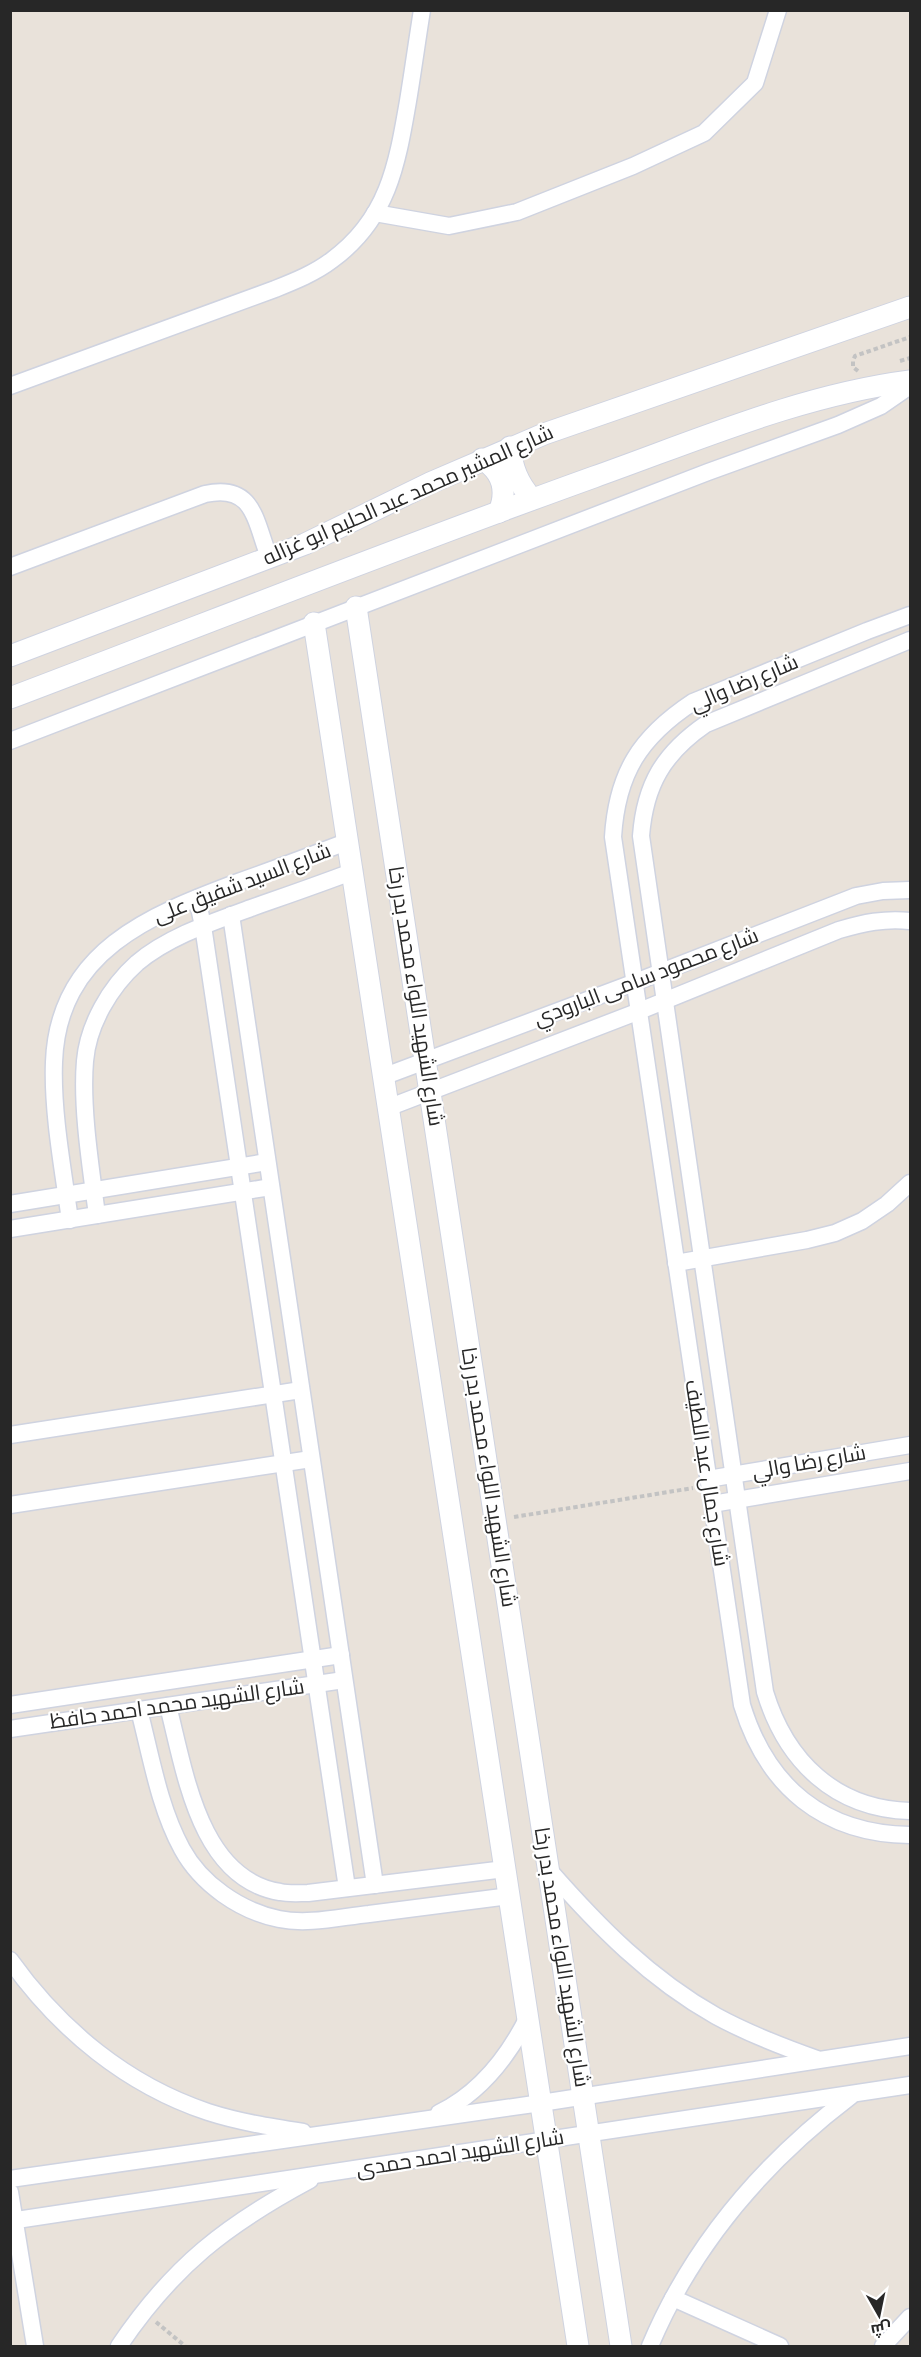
<svg xmlns="http://www.w3.org/2000/svg" width="921" height="2357" font-family="'Alegreya Sans',Cairo,sans-serif">
<style>
.lines{fill:none;stroke-linecap:round;stroke-linejoin:round}
.minor-casing{stroke:#cfd3e0;stroke-width:19}
.tertiary-casing{stroke:#cfd3e0;stroke-width:23}
.path{stroke:#c3c3c3;stroke-width:4;stroke-dasharray:4.5 3;stroke-linecap:butt}
.minor{stroke:#fff;stroke-width:16}
.tertiary{stroke:#fff;stroke-width:21}
.labels{text-anchor:middle;stroke-width:4.5;stroke-linejoin:round;paint-order:stroke}
.street-label{font-size:21px;fill:#272727;stroke:#fff}
</style>
<rect width="100%" height="100%" fill="#e9e2da"/>
<g class="lines">
<g class="minor-casing">
<g id="minor">
<path d="M 375,213 L 449,226 L 517,212 L 633,166 L 704,133 L 755,83 L 778,10"/>
<path d="M 10,386 L 275,289 C 295,281 315,273 332,260 C 388,219 397,165 408,101 C 413,71 417,41 422,10"/>
<path d="M 10,567 L 205,494 C 254,483 255,521 269,557"/>
<path d="M 910,615 L 867,631 L 693,702 C 640,737 617,773 613,837 L 742,1705 C 767,1787 824,1834 910,1835"/>
<path d="M 910,640 L 706,724 C 664,753 645,784 641,836 L 765,1692 C 786,1761 835,1809 910,1811"/>
<path d="M 10,741 L 708,472 L 838,425 L 881,406 L 910,386"/>
<path d="M 197,898 L 203,926 L 347,1888"/>
<path d="M 231,915 L 375,1885"/>
<path d="M 385,1076 L 633,983 L 856,896 L 883,891 L 910,890"/>
<path d="M 390,1107 L 637,1012 L 839,930 C 863,923 885,918 910,921"/>
<path d="M 10,1204 L 267,1162"/>
<path d="M 97,1215 C 91,1169 81,1107 85,1061 C 88,1025 110,987 137,963 C 169,936 213,922 251,908 C 285,896 320,884 354,871"/>
<path d="M 70,1220 C 63,1170 52,1111 54,1062 C 58,951 150,915 238,882 C 275,869 312,855 349,841"/>
<path d="M 10,1229 L 271,1187"/>
<path d="M 676,1263 L 807,1240 L 835,1233 L 862,1221 L 887,1204 L 910,1183"/>
<path d="M 10,1435 L 301,1390"/>
<path d="M 708,1479 L 910,1445"/>
<path d="M 712,1504 L 910,1471"/>
<path d="M 10,1505 L 311,1459"/>
<path d="M 10,1705 L 341,1655"/>
<path d="M 168,1706 C 185,1771 199,1879 280,1892 C 289,1894 299,1893 308,1893 L 505,1869"/>
<path d="M 139,1710 C 151,1756 159,1807 182,1849 C 201,1884 240,1911 279,1919 C 308,1925 340,1917 369,1914 C 416,1908 463,1902 510,1896"/>
<path d="M 10,1729 L 344,1680"/>
<path d="M 549,1870 C 598,1926 650,1979 716,2016 C 749,2034 783,2047 817,2059"/>
<path d="M 10,1960 C 60,2030 127,2085 208,2112 C 239,2122 271,2127 303,2132"/>
<path d="M 439,2113 C 480,2093 508,2057 528,2017"/>
<path d="M 10,2179 L 541,2103 L 910,2046"/>
<path d="M 10,2192 L 35,2346"/>
<path d="M 10,2221 L 910,2085"/>
<path d="M 673,2298 L 780,2346"/>
<path d="M 119,2346 C 173,2266 226,2225 310,2180"/>
<path d="M 650,2346 C 693,2244 764,2162 851,2096"/>
<path d="M 883,2346 L 910,2317"/>
</g>
</g>
<g class="tertiary-casing">
<g id="tertiary">
<path d="M 510,447 C 512,468 518,483 532,499"/>
<path d="M 482,459 C 502,471 508,490 499,512"/>
<path d="M 356,607 L 621,2346"/>
<path d="M 314,623 L 578,2346"/>
<path d="M 10,656 L 305,544 L 430,483 L 544,434 L 910,307"/>
<path d="M 10,698 C 205,624 399,547 594,477 C 698,440 801,395 910,381"/>
</g>
</g>
<g class="path">
<path d="M 900,361 L 910,358"/>
<path d="M 858,371 L 853,367 L 853,361 L 855,356 L 910,337"/>
<path d="M 514,1517 L 693,1488"/>
<path d="M 156,2322 L 185,2346"/>
</g>
<use href="#minor" class="minor"/>
<use href="#tertiary" class="tertiary"/>
</g>
<g class="labels">
<g class="street-label">
<text transform="translate(408 495) rotate(-24)" y="7">شارع المشير محمد عبد الحليم ابو غزاله</text>
<text transform="translate(744 683) rotate(-23)" y="7">شارع رضا والي</text>
<text transform="translate(242 883) rotate(-21)" y="7">شارع السيد شفيق على</text>
<text transform="translate(646 977) rotate(-21)" y="7">شارع محمود سامى البارودي</text>
<text transform="translate(416 996) rotate(81)" y="7">شارع الشهيد اللواء محمد بدر رخا</text>
<text transform="translate(809 1462) rotate(-10)" y="7">شارع رضا والي</text>
<text transform="translate(707 1473) rotate(81)" y="7">شارع جمال عبد اللطيف</text>
<text transform="translate(489 1477) rotate(81)" y="7">شارع الشهيد اللواء محمد بدر رخا</text>
<text transform="translate(177 1704) rotate(-8)" y="7">شارع الشهيد محمد احمد حافظ</text>
<text transform="translate(562 1957) rotate(81)" y="7">شارع الشهيد اللواء محمد بدر رخا</text>
<text transform="translate(460 2153) rotate(-9)" y="7">شارع الشهيد احمد حمدى</text>
</g>
</g>
<rect width="921" height="2357" fill="none" stroke="#272727" stroke-width="24"/>
<g transform="translate(879 2315) rotate(171)" stroke="#ffffff" stroke-width="4.5" paint-order="stroke">
<path d="M0-4.5L10 22L0 15L-10 22Z" fill="#272727"/>
<text y="-9" font-size="16" font-weight="bold" text-anchor="middle" fill="#272727">ش</text>
</g>
</svg>
